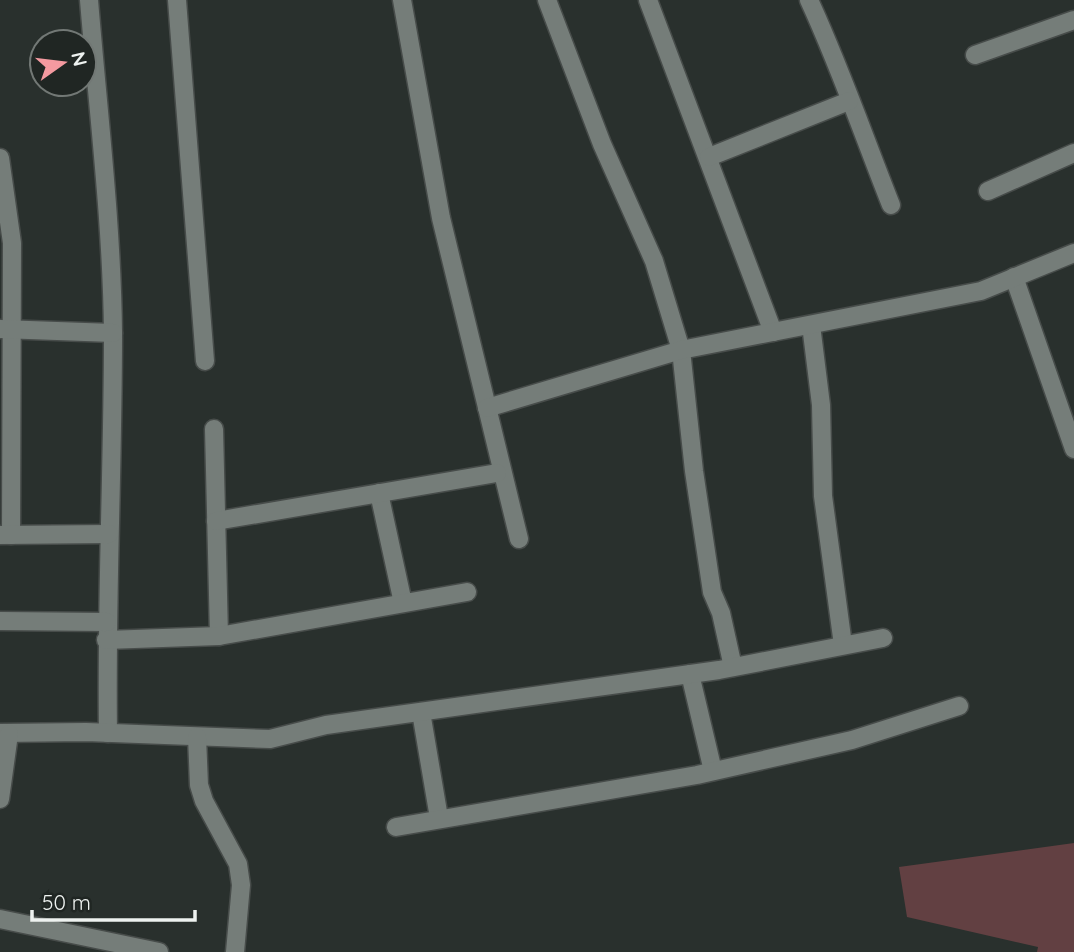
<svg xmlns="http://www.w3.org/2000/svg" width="1074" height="952" font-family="Quicksand,sans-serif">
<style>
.green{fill:#624042}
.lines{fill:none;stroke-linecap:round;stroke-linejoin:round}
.minor-casing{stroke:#474c4a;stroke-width:21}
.minor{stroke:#757d79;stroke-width:18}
</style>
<rect width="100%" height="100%" fill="#29302d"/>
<path class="green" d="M 1074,843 L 1074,952 L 1037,952 L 1038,947 L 907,917 L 899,867 Z"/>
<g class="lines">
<g class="minor-casing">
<g id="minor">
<path d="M 89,0 C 98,111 112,223 113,334 C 113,467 106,600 108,733"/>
<path d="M 177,0 L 205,361"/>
<path d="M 402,0 L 441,218 L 519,539"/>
<path d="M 547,0 L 602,144 L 654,261 L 681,350 L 694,471 L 712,592 L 721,613 L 733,667"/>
<path d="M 648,0 L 773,332"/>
<path d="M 809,0 C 840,67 864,137 891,205"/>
<path d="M 975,55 L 1074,20"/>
<path d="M 709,157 L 849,101"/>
<path d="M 0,158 L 12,243 L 11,535"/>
<path d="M 988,191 L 1074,153"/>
<path d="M 1014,277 L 1074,449"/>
<path d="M 811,325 L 821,405 L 823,496 L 843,645"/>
<path d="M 1,329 L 113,333"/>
<path d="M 487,408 L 681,350 L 981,291 L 1074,253"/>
<path d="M 214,429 L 219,636"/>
<path d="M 379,493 L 403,603"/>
<path d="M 216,521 L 497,473"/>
<path d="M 0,535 L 109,534"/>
<path d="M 0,621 L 107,622"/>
<path d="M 106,640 L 219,636 L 467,592"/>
<path d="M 690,674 L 713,771"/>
<path d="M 421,712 L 439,818"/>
<path d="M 0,733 L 86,732 L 270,739 L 326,725 L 719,670 L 883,638"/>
<path d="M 197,737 L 199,785 L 204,801 L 238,864 L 241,885 L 235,952"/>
<path d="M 0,799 L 9,734"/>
<path d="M 396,827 L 697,775 L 852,740 L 959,706"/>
<path d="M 0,919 L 159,952"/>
</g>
</g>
<use href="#minor" class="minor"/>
</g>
<g transform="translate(63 63) rotate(76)"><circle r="33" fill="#202623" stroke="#727875" stroke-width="2"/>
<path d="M0-5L12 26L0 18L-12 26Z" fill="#f49aa0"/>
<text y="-10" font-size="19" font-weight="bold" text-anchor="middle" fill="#eef2f0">N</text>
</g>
<path d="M32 910v10h163v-10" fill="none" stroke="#eef2f0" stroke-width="3.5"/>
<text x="42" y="910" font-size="21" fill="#eef2f0" stroke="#202623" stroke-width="5" paint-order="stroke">50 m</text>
</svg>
